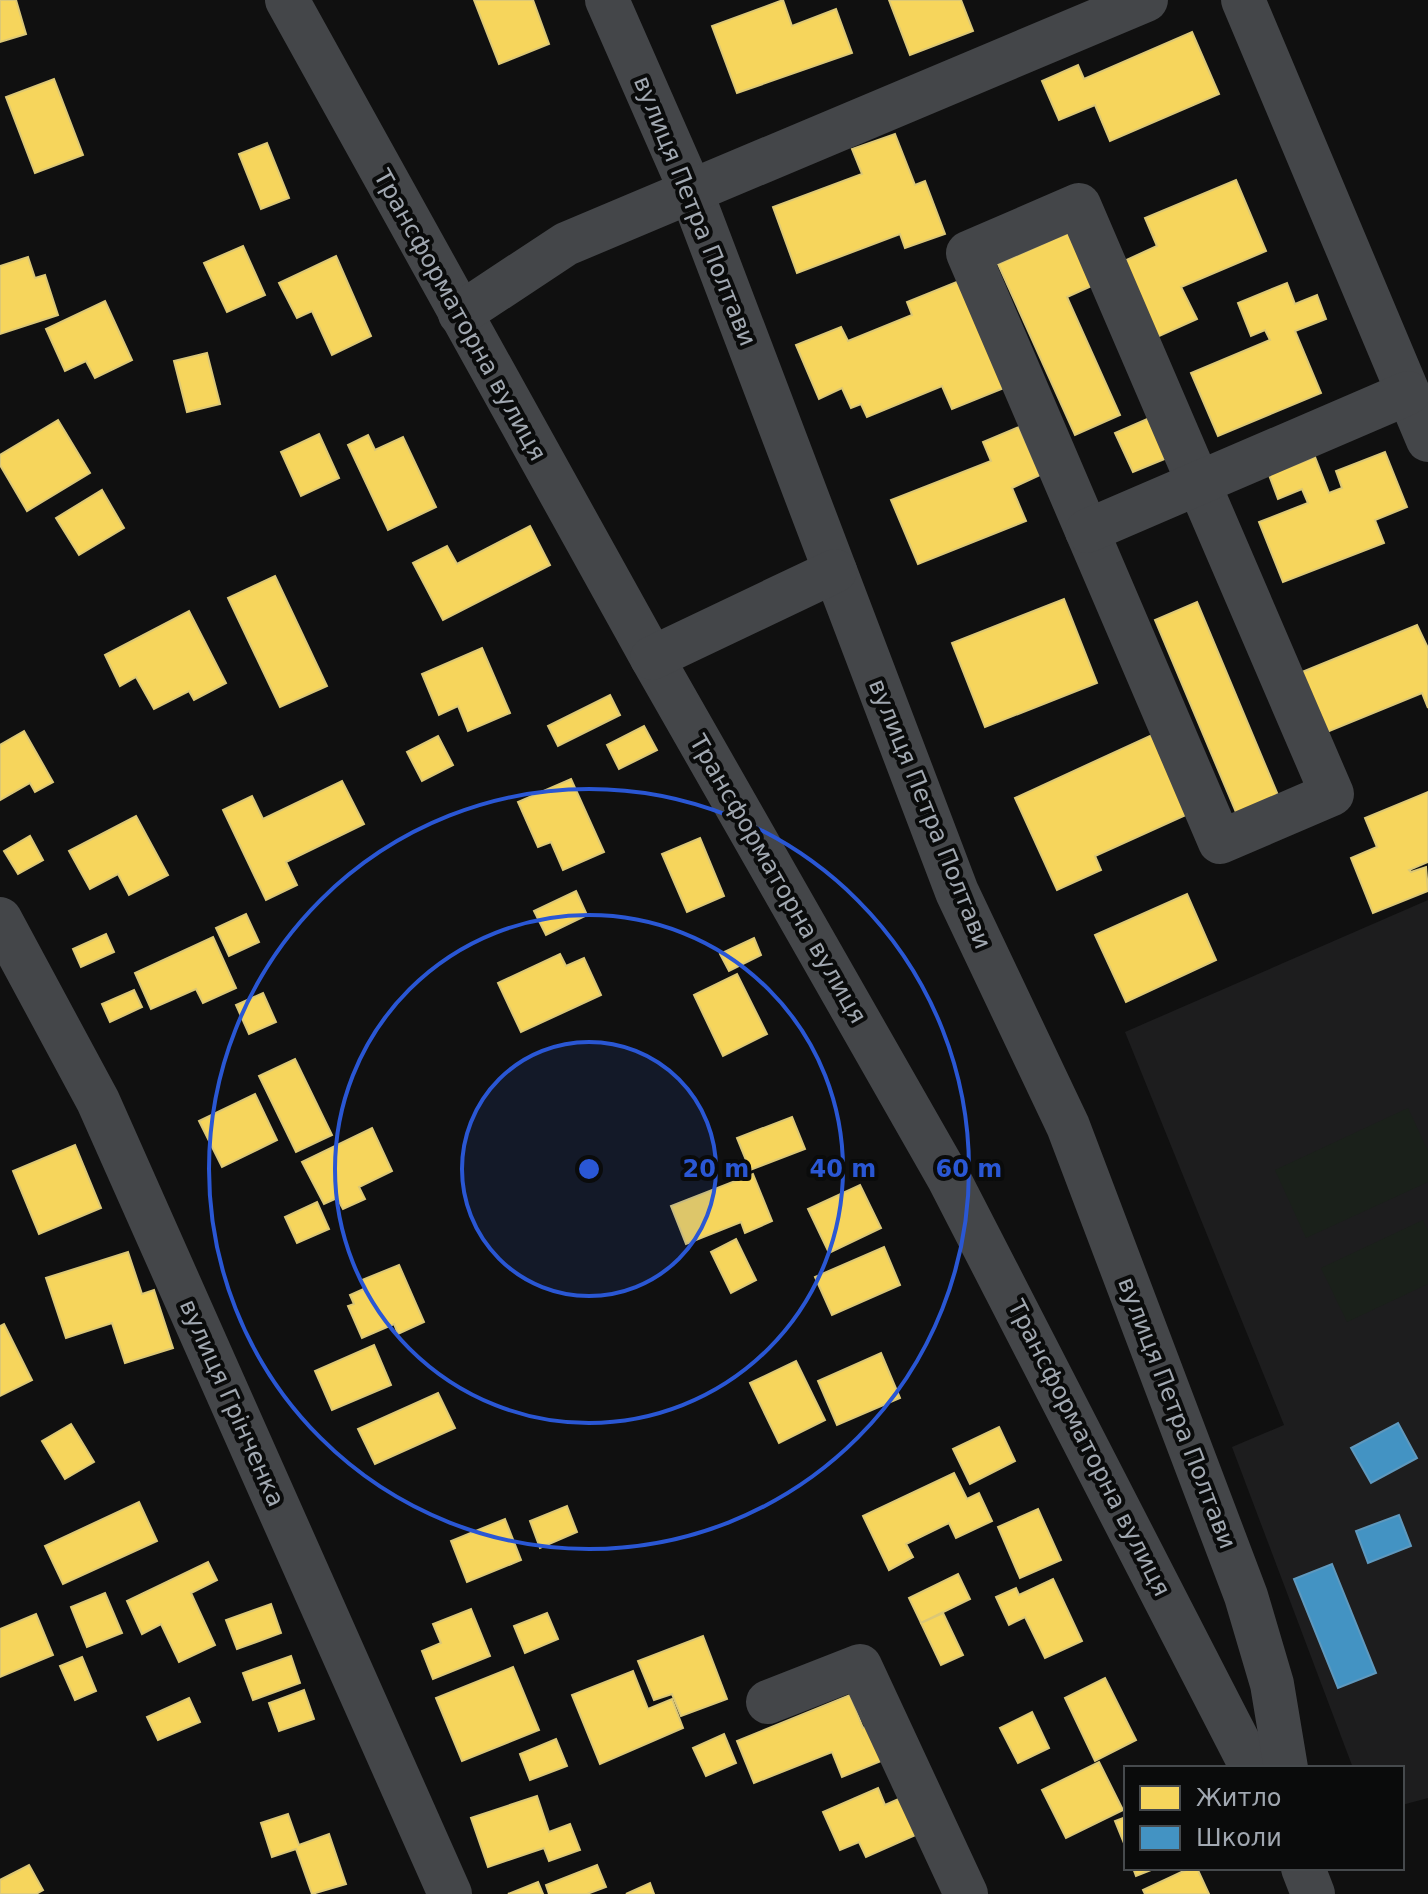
<svg xmlns="http://www.w3.org/2000/svg" width="1428" height="1894" font-family="'DejaVu Sans',sans-serif">
<style>
.built{fill:#1d1d1e}
.pitch{fill:#1a201a}
.homes{fill:#f6d55c;stroke:#dcc876;stroke-width:2}
.schools{fill:#4393c3;stroke:#5f99be;stroke-width:2}
.lines{fill:none;stroke-linecap:round;stroke-linejoin:round}
.minor{stroke:#444649;stroke-width:44}
.ring{fill:none;stroke:#2a57d4;stroke-width:4}
.labels{text-anchor:middle;stroke-width:8;stroke-linejoin:round;paint-order:stroke}
.street-label{font-size:24px;fill:#a1a8b1;stroke:#0a0b0b}
.centre{fill:#2a57d4;stroke:#0a0b0b;stroke-width:4}
.ring-label{font-size:24px;text-anchor:middle;font-weight:bold;fill:#2a57d4;stroke:#0a0b0b;stroke-width:8;stroke-linejoin:round;paint-order:stroke}
</style>
<rect width="100%" height="100%" fill="#101010"/>
<path class="built" d="M 1428,900 L 1428,1798 L 1402,1805 L 1402,1768 L 1353,1768 L 1232,1447 L 1284,1425 L 1125,1032 Z"/>
<g class="pitch">
<path d="M 1408,1108 L 1428,1151 L 1428,1182 L 1306,1238 L 1275,1170 Z"/>
<path d="M 1423,1220 L 1428,1231 L 1428,1284 L 1347,1322 L 1321,1268 Z"/>
</g>
<g class="homes">
<path d="M 0,0 L 16,0 L 26,34 L 0,42 Z"/>
<path d="M 474,0 L 533,0 L 549,44 L 499,64 Z"/>
<path d="M 783,0 L 792,26 L 836,9 L 852,53 L 737,93 L 712,26 Z"/>
<path d="M 889,0 L 961,0 L 973,31 L 910,55 Z"/>
<path d="M 1192,32 L 1219,94 L 1110,141 L 1095,105 L 1059,120 L 1042,81 L 1078,65 L 1084,79 Z"/>
<path d="M 54,79 L 83,155 L 35,173 L 6,97 Z"/>
<path d="M 895,134 L 915,185 L 925,181 L 945,234 L 905,248 L 900,234 L 797,273 L 773,207 L 862,174 L 852,149 Z"/>
<path d="M 267,143 L 289,198 L 261,209 L 239,154 Z"/>
<path d="M 1236,180 L 1266,251 L 1181,287 L 1197,319 L 1157,337 L 1122,262 L 1157,246 L 1145,218 Z"/>
<path d="M 1072,231 L 1096,284 L 1067,297 L 1120,415 L 1075,435 L 998,264 Z"/>
<path d="M 243,246 L 265,295 L 227,312 L 204,263 Z"/>
<path d="M 336,256 L 371,336 L 332,355 L 312,311 L 297,318 L 279,283 Z"/>
<path d="M 28,257 L 35,278 L 45,275 L 58,315 L 0,334 L 0,266 Z"/>
<path d="M 964,279 L 1009,386 L 952,409 L 942,386 L 867,417 L 861,404 L 851,408 L 842,388 L 819,399 L 796,345 L 841,327 L 848,341 L 912,315 L 907,302 Z"/>
<path d="M 1287,283 L 1295,304 L 1317,295 L 1326,319 L 1295,331 L 1321,393 L 1218,436 L 1191,373 L 1270,340 L 1265,330 L 1251,336 L 1238,303 Z"/>
<path d="M 105,301 L 132,360 L 95,378 L 86,361 L 65,371 L 46,329 Z"/>
<path d="M 207,353 L 220,404 L 187,412 L 174,361 Z"/>
<path d="M 1154,416 L 1172,456 L 1133,472 L 1115,433 Z"/>
<path d="M 58,420 L 90,473 L 27,511 L 0,465 L 0,455 Z"/>
<path d="M 1019,427 L 1040,475 L 1012,488 L 1026,521 L 918,564 L 891,500 L 991,461 L 983,442 Z"/>
<path d="M 319,434 L 339,478 L 301,496 L 281,452 Z"/>
<path d="M 368,435 L 375,450 L 403,437 L 436,507 L 388,530 L 348,445 Z"/>
<path d="M 1385,452 L 1407,507 L 1375,520 L 1384,543 L 1283,582 L 1259,522 L 1308,503 L 1302,489 L 1278,499 L 1269,475 L 1315,457 L 1329,493 L 1342,488 L 1336,471 Z"/>
<path d="M 102,490 L 124,528 L 79,555 L 56,518 Z"/>
<path d="M 530,526 L 550,565 L 443,620 L 413,563 L 447,546 L 457,564 Z"/>
<path d="M 275,576 L 327,686 L 280,707 L 228,598 Z"/>
<path d="M 1064,599 L 1097,683 L 985,727 L 952,643 Z"/>
<path d="M 1197,602 L 1280,800 L 1238,817 L 1155,620 Z"/>
<path d="M 189,611 L 226,683 L 194,700 L 189,691 L 154,709 L 136,677 L 120,686 L 105,655 Z"/>
<path d="M 1417,625 L 1428,648 L 1428,708 L 1422,693 L 1322,734 L 1297,674 Z"/>
<path d="M 482,648 L 510,713 L 468,731 L 458,706 L 439,715 L 422,674 Z"/>
<path d="M 610,695 L 620,715 L 558,746 L 548,726 Z"/>
<path d="M 644,726 L 657,750 L 619,769 L 607,745 Z"/>
<path d="M 24,731 L 53,782 L 35,792 L 30,783 L 0,800 L 0,745 Z"/>
<path d="M 1152,735 L 1188,814 L 1095,856 L 1101,870 L 1057,890 L 1015,798 Z"/>
<path d="M 438,736 L 453,765 L 422,781 L 407,752 Z"/>
<path d="M 571,779 L 604,852 L 563,870 L 551,842 L 538,847 L 518,802 Z"/>
<path d="M 342,781 L 364,824 L 286,862 L 297,885 L 266,900 L 223,810 L 252,796 L 263,819 Z"/>
<path d="M 1428,792 L 1428,862 L 1409,870 L 1411,872 L 1426,867 L 1428,891 L 1373,913 L 1351,858 L 1377,847 L 1365,818 Z"/>
<path d="M 136,816 L 168,875 L 129,895 L 118,874 L 90,889 L 69,851 Z"/>
<path d="M 30,836 L 43,860 L 18,874 L 4,851 Z"/>
<path d="M 700,838 L 724,896 L 687,912 L 662,854 Z"/>
<path d="M 576,891 L 587,915 L 546,935 L 534,911 Z"/>
<path d="M 1187,894 L 1216,960 L 1126,1002 L 1095,935 Z"/>
<path d="M 246,914 L 259,942 L 229,956 L 216,928 Z"/>
<path d="M 106,934 L 114,952 L 81,967 L 73,949 Z"/>
<path d="M 213,937 L 236,988 L 203,1003 L 196,989 L 151,1009 L 135,973 Z"/>
<path d="M 754,938 L 761,955 L 729,971 L 720,954 Z"/>
<path d="M 560,954 L 566,966 L 584,958 L 601,995 L 521,1032 L 498,983 Z"/>
<path d="M 737,974 L 767,1034 L 723,1056 L 694,995 Z"/>
<path d="M 134,990 L 142,1007 L 110,1022 L 102,1004 Z"/>
<path d="M 263,993 L 276,1022 L 249,1034 L 236,1005 Z"/>
<path d="M 295,1059 L 332,1135 L 296,1152 L 259,1076 Z"/>
<path d="M 255,1094 L 277,1140 L 222,1167 L 199,1121 Z"/>
<path d="M 792,1117 L 805,1149 L 750,1170 L 737,1138 Z"/>
<path d="M 372,1128 L 392,1171 L 359,1187 L 365,1199 L 343,1209 L 337,1198 L 324,1204 L 302,1162 Z"/>
<path d="M 75,1145 L 101,1208 L 39,1234 L 13,1171 Z"/>
<path d="M 753,1174 L 772,1221 L 745,1233 L 741,1222 L 686,1244 L 671,1206 Z"/>
<path d="M 860,1185 L 881,1228 L 829,1253 L 808,1209 Z"/>
<path d="M 317,1202 L 329,1229 L 297,1243 L 285,1217 Z"/>
<path d="M 736,1239 L 756,1280 L 731,1293 L 711,1252 Z"/>
<path d="M 884,1247 L 900,1285 L 832,1315 L 815,1277 Z"/>
<path d="M 128,1252 L 142,1294 L 154,1290 L 173,1348 L 125,1363 L 112,1323 L 66,1338 L 46,1278 Z"/>
<path d="M 399,1265 L 424,1322 L 398,1334 L 394,1324 L 362,1338 L 348,1306 L 354,1304 L 350,1295 L 366,1288 L 362,1280 Z"/>
<path d="M 4,1324 L 32,1380 L 0,1396 L 0,1326 Z"/>
<path d="M 374,1345 L 391,1385 L 332,1410 L 315,1371 Z"/>
<path d="M 881,1353 L 900,1398 L 837,1425 L 818,1381 Z"/>
<path d="M 796,1361 L 825,1420 L 779,1443 L 750,1383 Z"/>
<path d="M 438,1393 L 455,1428 L 375,1464 L 358,1429 Z"/>
<path d="M 71,1424 L 94,1462 L 65,1479 L 42,1441 Z"/>
<path d="M 999,1427 L 1015,1461 L 970,1484 L 953,1449 Z"/>
<path d="M 954,1473 L 967,1499 L 979,1493 L 992,1521 L 956,1538 L 949,1523 L 906,1544 L 913,1557 L 889,1570 L 863,1516 Z"/>
<path d="M 139,1502 L 157,1541 L 63,1584 L 45,1546 Z"/>
<path d="M 567,1506 L 577,1532 L 540,1548 L 530,1521 Z"/>
<path d="M 1038,1509 L 1061,1560 L 1020,1578 L 998,1527 Z"/>
<path d="M 505,1519 L 521,1560 L 467,1582 L 451,1541 Z"/>
<path d="M 208,1562 L 217,1580 L 191,1593 L 215,1645 L 179,1662 L 161,1624 L 142,1634 L 127,1601 Z"/>
<path d="M 958,1574 L 970,1599 L 921,1623 L 909,1598 Z"/>
<path d="M 1053,1579 L 1082,1641 L 1045,1658 L 1025,1617 L 1009,1625 L 996,1597 L 1016,1588 L 1019,1595 Z"/>
<path d="M 105,1593 L 122,1633 L 87,1647 L 71,1607 Z"/>
<path d="M 271,1604 L 281,1633 L 237,1649 L 226,1620 Z"/>
<path d="M 471,1609 L 490,1656 L 433,1679 L 422,1651 L 441,1643 L 433,1624 Z"/>
<path d="M 547,1613 L 558,1639 L 525,1653 L 514,1626 Z"/>
<path d="M 943,1613 L 963,1655 L 941,1665 L 921,1623 Z"/>
<path d="M 36,1614 L 53,1655 L 0,1677 L 0,1629 Z"/>
<path d="M 703,1636 L 727,1699 L 681,1716 L 672,1694 L 654,1700 L 638,1661 Z"/>
<path d="M 291,1656 L 300,1683 L 253,1700 L 243,1673 Z"/>
<path d="M 82,1657 L 96,1691 L 75,1700 L 60,1666 Z"/>
<path d="M 513,1667 L 539,1730 L 462,1761 L 436,1698 Z"/>
<path d="M 633,1671 L 648,1709 L 672,1699 L 683,1728 L 600,1764 L 572,1695 Z"/>
<path d="M 1105,1678 L 1136,1740 L 1095,1761 L 1065,1698 Z"/>
<path d="M 304,1690 L 314,1719 L 279,1731 L 269,1703 Z"/>
<path d="M 850,1695 L 863,1728 L 871,1724 L 886,1759 L 842,1777 L 832,1752 L 754,1783 L 737,1741 Z"/>
<path d="M 189,1698 L 200,1722 L 158,1740 L 147,1717 Z"/>
<path d="M 1032,1712 L 1049,1748 L 1018,1763 L 1000,1728 Z"/>
<path d="M 724,1734 L 736,1763 L 706,1776 L 693,1748 Z"/>
<path d="M 556,1739 L 567,1766 L 530,1780 L 520,1754 Z"/>
<path d="M 1099,1762 L 1123,1810 L 1066,1838 L 1042,1790 Z"/>
<path d="M 878,1788 L 885,1805 L 903,1797 L 920,1833 L 866,1857 L 859,1842 L 840,1850 L 823,1812 Z"/>
<path d="M 537,1796 L 549,1832 L 570,1824 L 580,1850 L 549,1861 L 544,1848 L 488,1867 L 471,1818 Z"/>
<path d="M 288,1814 L 299,1845 L 329,1834 L 346,1884 L 312,1894 L 296,1849 L 272,1857 L 261,1823 Z"/>
<path d="M 1126,1817 L 1126,1848 L 1115,1821 Z"/>
<path d="M 29,1865 L 43,1890 L 36,1894 L 0,1894 L 0,1880 Z"/>
<path d="M 597,1865 L 606,1887 L 587,1894 L 549,1894 L 546,1885 Z"/>
<path d="M 1133,1868 L 1156,1868 L 1136,1876 Z"/>
<path d="M 1190,1868 L 1197,1868 L 1209,1894 L 1145,1894 L 1143,1890 Z"/>
<path d="M 538,1882 L 543,1894 L 508,1894 Z"/>
<path d="M 650,1883 L 654,1894 L 626,1894 Z"/>
</g>
<g class="schools">
<path d="M 1398,1423 L 1417,1458 L 1371,1483 L 1351,1448 Z"/>
<path d="M 1399,1515 L 1411,1546 L 1368,1563 L 1356,1531 Z"/>
<path d="M 1332,1564 L 1376,1673 L 1338,1688 L 1294,1579 Z"/>
</g>
<g class="lines">
<g class="minor">
<path d="M 287,0 L 652,658 L 948,1177 L 1252,1768"/>
<path d="M 607,0 L 690,189 L 957,892 L 1068,1126 L 1246,1596 L 1272,1684 L 1286,1768"/>
<path d="M 1243,0 L 1428,440"/>
<path d="M 1079,205 L 1332,794 L 1220,842 L 968,253 Z"/>
<path d="M 460,314 L 566,244 L 1146,0"/>
<path d="M 1087,531 L 1408,393"/>
<path d="M 652,658 L 835,571"/>
<path d="M 0,919 L 98,1101 L 450,1894"/>
<path d="M 768,1702 L 860,1666 L 966,1894"/>
<path d="M 1303,1868 L 1313,1894"/>
</g>
</g>
<circle cx="589" cy="1169" r="127" fill="#2a57d4" fill-opacity=".12"/>
<g class="ring">
<circle cx="589" cy="1169" r="127"/>
<circle cx="589" cy="1169" r="254"/>
<circle cx="589" cy="1169" r="380"/>
</g>
<g class="labels">
<g class="street-label">
<text transform="translate(695 211) rotate(68)" y="8">вулиця Петра Полтави</text>
<text transform="translate(460 315) rotate(61)" y="8">Трансформаторна вулиця</text>
<text transform="translate(930 814) rotate(68)" y="8">вулиця Петра Полтави</text>
<text transform="translate(778 879) rotate(60)" y="8">Трансформаторна вулиця</text>
<text transform="translate(232 1403) rotate(66)" y="8">вулиця Грінченка</text>
<text transform="translate(1177 1413) rotate(69)" y="8">вулиця Петра Полтави</text>
<text transform="translate(1089 1448) rotate(63)" y="8">Трансформаторна вулиця</text>
</g>
</g>
<circle cx="589" cy="1169" r="12" class="centre"/>
<g class="ring-label">
<text x="716" y="1177">20 m</text>
<text x="843" y="1177">40 m</text>
<text x="969" y="1177">60 m</text>
</g>
<rect x="1124" y="1766" width="280" height="104" fill="#0a0b0b" stroke="#464a4d" stroke-width="2"/>
<rect x="1140" y="1786" width="40" height="24" fill="#f6d55c" stroke="#464a4d" stroke-width="2"/>
<text x="1196" y="1806" font-size="24" fill="#a1a8b1">Житло</text>
<rect x="1140" y="1826" width="40" height="24" fill="#4393c3" stroke="#464a4d" stroke-width="2"/>
<text x="1196" y="1846" font-size="24" fill="#a1a8b1">Школи</text>
</svg>
